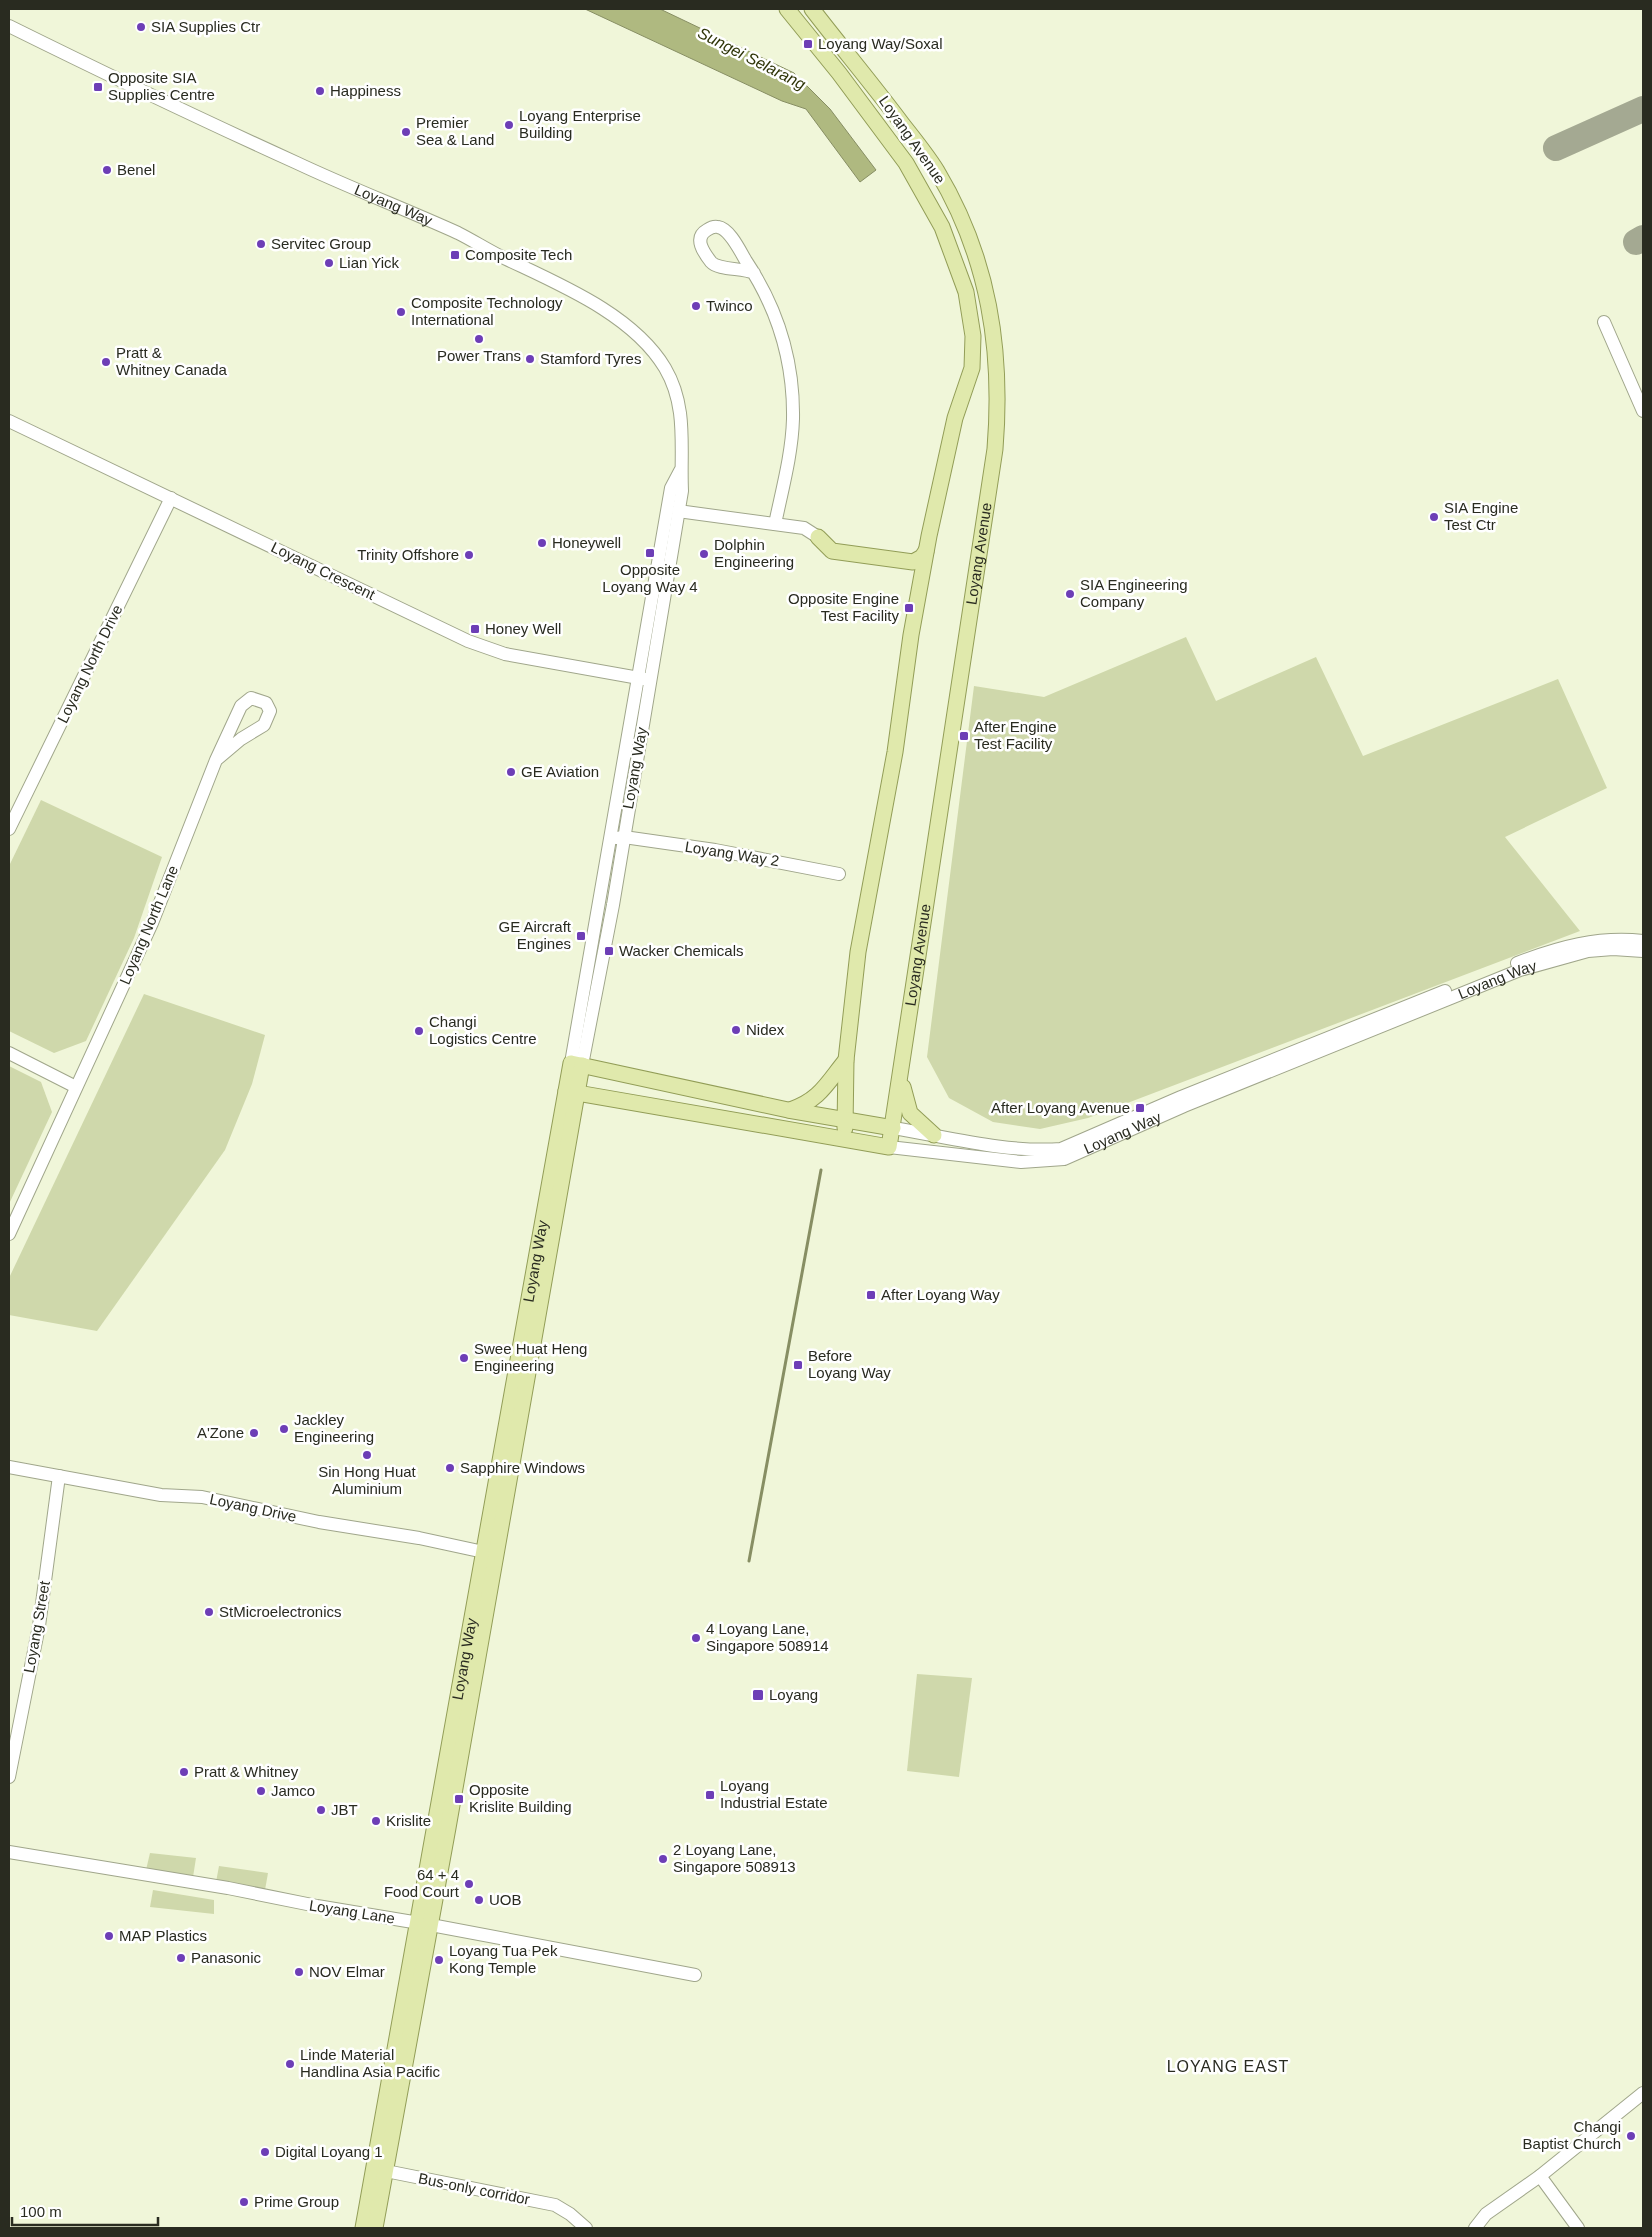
<svg xmlns="http://www.w3.org/2000/svg" width="1652" height="2237" font-family="Arial,sans-serif">
<style>
.green{fill:#cfd8ab}
.water{fill:#afb980;stroke:#878e63}
.lines{fill:none;stroke-linecap:round;stroke-linejoin:round}
.stream{stroke:#878e63;stroke-width:3}
.taxiway{stroke:#a4a992;stroke-width:26}
.minor-casing{stroke:#a0a68b;stroke-width:14}
.major-casing{stroke:#929d57;stroke-width:17}
.minor{stroke:#fff;stroke-width:12}
.major{stroke:#e0e9ac;stroke-width:15}
.poi-dot{fill:#6d3eb6;stroke:#fff;stroke-width:2}
.labels{text-anchor:middle;stroke-width:5;stroke-linejoin:round;paint-order:stroke}
.poi-label{font-size:15px;fill:#292b20;stroke:#fff;text-anchor:start}
.street-label{font-size:15px;fill:#292b20;stroke:#fff}
.water-label{font-size:16px;font-style:italic;fill:#2f3508;stroke:#fff}
.neighbourhood-label{font-size:16px;letter-spacing:1px;fill:#292b20;stroke:#fff}
</style>
<rect width="100%" height="100%" fill="#f0f6d9"/>
<g class="green">
<path d="M 1186,637 L 1216,701 L 1316,657 L 1363,756 L 1558,679 L 1607,788 L 1505,837 L 1580,931 L 1088,1118 L 1040,1129 L 993,1122 L 949,1098 L 927,1057 L 974,686 L 1044,697 Z"/>
<path d="M 41,800 L 162,857 L 134,938 L 86,1041 L 54,1053 L 9,1031 L 9,866 Z"/>
<path d="M 144,994 L 265,1035 L 252,1084 L 225,1150 L 97,1331 L 9,1315 L 9,1278 Z"/>
<path d="M 9,1066 L 41,1082 L 52,1112 L 9,1204 Z"/>
<path d="M 917,1674 L 972,1678 L 959,1777 L 907,1771 Z"/>
<path d="M 150,1853 L 196,1858 L 193,1877 L 146,1870 Z"/>
<path d="M 219,1866 L 268,1873 L 265,1890 L 216,1882 Z"/>
<path d="M 153,1890 L 214,1900 L 214,1914 L 150,1907 Z"/>
</g>
<path class="water" d="M 585,9 L 660,9 L 794,73 L 830,109 L 876,170 L 860,182 L 806,109 L 782,101 Z"/>
<g class="lines">
<path class="stream" d="M 749,1561 L 821,1170"/>
<g class="taxiway">
<path d="M 1556,148 L 1643,109"/>
<path d="M 1636,242 L 1643,238"/>
</g>
<g class="minor-casing">
<g id="minor">
<path id="s1" d="M 9,26 C 104,73 200,119 297,163 C 350,188 405,209 458,233 C 472,240 486,249 500,256 C 556,283 632,313 665,368 C 688,407 680,448 682,491 L 613,905 L 582,1065"/>
<path d="M 754,273 C 743,268 718,270 711,262 C 704,253 693,238 707,230 C 710,228 714,226 718,227 C 730,229 740,251 746,261 C 778,309 794,362 793,419 C 792,454 782,490 775,524"/>
<path d="M 1604,322 L 1643,411"/>
<path d="M 9,421 L 468,641 L 505,654 L 650,680"/>
<path d="M 678,511 L 804,528 L 818,537"/>
<path d="M 9,829 L 171,498"/>
<path d="M 616,838 L 624,837 L 715,850 L 839,874"/>
<path d="M 1517,963 C 1559,947 1598,936 1643,941"/>
<path d="M 9,1053 L 76,1087"/>
<path d="M 571,1063 L 671,488 L 680,471"/>
<path d="M 893,1128 C 948,1137 1005,1153 1061,1149 L 1181,1097 L 1445,991"/>
<path id="s2" d="M 889,1147 L 1021,1162 L 1064,1159 L 1184,1106 L 1520,970 L 1588,951 L 1613,949 L 1643,951"/>
<path d="M 9,1234 L 152,923 L 216,760 L 241,706 L 251,698 L 266,703 L 270,711 L 264,725 L 241,739 L 216,760"/>
<path d="M 9,1467 L 161,1495 L 202,1497 L 319,1522 L 419,1538 L 493,1554"/>
<path d="M 9,1777 L 39,1626 L 59,1476"/>
<path d="M 9,1852 L 228,1888 L 317,1906 L 431,1925 L 695,1975"/>
<path d="M 376,2169 L 555,2205 L 570,2214 L 586,2228"/>
<path d="M 1540,2176 L 1578,2228"/>
<path d="M 1475,2228 L 1486,2214 L 1540,2176 L 1643,2093"/>
</g>
</g>
<g class="major-casing">
<g id="major">
<path d="M 787,9 L 839,73 L 906,163 L 942,227 L 966,292 L 973,336 L 972,368 L 955,418 L 929,536 L 911,635 L 895,752 L 858,952 L 846,1060 L 845,1128"/>
<path d="M 818,537 L 832,551 L 913,562 L 922,557 L 926,551"/>
<path d="M 903,1087 L 910,1113 L 934,1135"/>
<path id="s3" d="M 566,1091 L 889,1147 L 995,449 C 1003,350 989,258 937,171 C 927,155 915,140 903,125 C 874,86 842,48 812,9"/>
<path d="M 790,1110 C 820,1100 827,1083 846,1060"/>
<path id="s4" d="M 363,2228 L 571,1063 L 788,1110 L 893,1128"/>
<path d="M 375,2228 L 448,1828 L 582,1065"/>
</g>
</g>
<use href="#minor" class="minor"/>
<use href="#major" class="major"/>
</g>
<g class="poi-dot">
<circle cx="141" cy="27" r="5"/>
<rect x="803" y="39" width="10" height="10" rx="2.5"/>
<rect x="93" y="82" width="10" height="10" rx="2.5"/>
<circle cx="320" cy="91" r="5"/>
<circle cx="509" cy="125" r="5"/>
<circle cx="406" cy="132" r="5"/>
<circle cx="107" cy="170" r="5"/>
<circle cx="261" cy="244" r="5"/>
<rect x="450" y="250" width="10" height="10" rx="2.5"/>
<circle cx="329" cy="263" r="5"/>
<circle cx="696" cy="306" r="5"/>
<circle cx="401" cy="312" r="5"/>
<circle cx="479" cy="339" r="5"/>
<circle cx="530" cy="359" r="5"/>
<circle cx="106" cy="362" r="5"/>
<circle cx="1434" cy="517" r="5"/>
<circle cx="542" cy="543" r="5"/>
<rect x="645" y="548" width="10" height="10" rx="2.5"/>
<circle cx="704" cy="554" r="5"/>
<circle cx="469" cy="555" r="5"/>
<circle cx="1070" cy="594" r="5"/>
<rect x="904" y="603" width="10" height="10" rx="2.5"/>
<rect x="470" y="624" width="10" height="10" rx="2.5"/>
<rect x="959" y="731" width="10" height="10" rx="2.5"/>
<circle cx="511" cy="772" r="5"/>
<rect x="576" y="931" width="10" height="10" rx="2.5"/>
<rect x="604" y="946" width="10" height="10" rx="2.5"/>
<circle cx="736" cy="1030" r="5"/>
<circle cx="419" cy="1031" r="5"/>
<rect x="1135" y="1103" width="10" height="10" rx="2.5"/>
<rect x="866" y="1290" width="10" height="10" rx="2.5"/>
<circle cx="464" cy="1358" r="5"/>
<rect x="793" y="1360" width="10" height="10" rx="2.5"/>
<circle cx="284" cy="1429" r="5"/>
<circle cx="254" cy="1433" r="5"/>
<circle cx="367" cy="1455" r="5"/>
<circle cx="450" cy="1468" r="5"/>
<circle cx="209" cy="1612" r="5"/>
<circle cx="696" cy="1638" r="5"/>
<rect x="752" y="1689" width="12" height="12" rx="2.5"/>
<circle cx="184" cy="1772" r="5"/>
<circle cx="261" cy="1791" r="5"/>
<rect x="705" y="1790" width="10" height="10" rx="2.5"/>
<rect x="454" y="1794" width="10" height="10" rx="2.5"/>
<circle cx="321" cy="1810" r="5"/>
<circle cx="376" cy="1821" r="5"/>
<circle cx="663" cy="1859" r="5"/>
<circle cx="469" cy="1884" r="5"/>
<circle cx="479" cy="1900" r="5"/>
<circle cx="109" cy="1936" r="5"/>
<circle cx="181" cy="1958" r="5"/>
<circle cx="439" cy="1960" r="5"/>
<circle cx="299" cy="1972" r="5"/>
<circle cx="290" cy="2064" r="5"/>
<circle cx="1631" cy="2136" r="5"/>
<circle cx="265" cy="2152" r="5"/>
<circle cx="244" cy="2202" r="5"/>
</g>
<g class="labels">
<g class="poi-label">
<text x="151" y="32">SIA Supplies Ctr</text>
<text x="818" y="49">Loyang Way/Soxal</text>
<text x="108" y="83">Opposite SIA<tspan x="108" dy="17">Supplies Centre</tspan></text>
<text x="330" y="96">Happiness</text>
<text x="519" y="121">Loyang Enterprise<tspan x="519" dy="17">Building</tspan></text>
<text x="416" y="128">Premier<tspan x="416" dy="17">Sea &amp; Land</tspan></text>
<text x="117" y="175">Benel</text>
<text x="271" y="249">Servitec Group</text>
<text x="465" y="260">Composite Tech</text>
<text x="339" y="268">Lian Yick</text>
<text x="411" y="308">Composite Technology<tspan x="411" dy="17">International</tspan></text>
<text x="706" y="311">Twinco</text>
<text x="116" y="358">Pratt &amp;<tspan x="116" dy="17">Whitney Canada</tspan></text>
<text x="479" y="361" text-anchor="middle">Power Trans</text>
<text x="540" y="364">Stamford Tyres</text>
<text x="1444" y="513">SIA Engine<tspan x="1444" dy="17">Test Ctr</tspan></text>
<text x="552" y="548">Honeywell</text>
<text x="714" y="550">Dolphin<tspan x="714" dy="17">Engineering</tspan></text>
<text x="459" y="560" text-anchor="end">Trinity Offshore</text>
<text x="650" y="575" text-anchor="middle">Opposite<tspan x="650" dy="17">Loyang Way 4</tspan></text>
<text x="1080" y="590">SIA Engineering<tspan x="1080" dy="17">Company</tspan></text>
<text x="899" y="604" text-anchor="end">Opposite Engine<tspan x="899" dy="17">Test Facility</tspan></text>
<text x="485" y="634">Honey Well</text>
<text x="974" y="732">After Engine<tspan x="974" dy="17">Test Facility</tspan></text>
<text x="521" y="777">GE Aviation</text>
<text x="571" y="932" text-anchor="end">GE Aircraft<tspan x="571" dy="17">Engines</tspan></text>
<text x="619" y="956">Wacker Chemicals</text>
<text x="429" y="1027">Changi<tspan x="429" dy="17">Logistics Centre</tspan></text>
<text x="746" y="1035">Nidex</text>
<text x="1130" y="1113" text-anchor="end">After Loyang Avenue</text>
<text x="881" y="1300">After Loyang Way</text>
<text x="474" y="1354">Swee Huat Heng<tspan x="474" dy="17">Engineering</tspan></text>
<text x="808" y="1361">Before<tspan x="808" dy="17">Loyang Way</tspan></text>
<text x="294" y="1425">Jackley<tspan x="294" dy="17">Engineering</tspan></text>
<text x="244" y="1438" text-anchor="end">A'Zone</text>
<text x="460" y="1473">Sapphire Windows</text>
<text x="367" y="1477" text-anchor="middle">Sin Hong Huat<tspan x="367" dy="17">Aluminium</tspan></text>
<text x="219" y="1617">StMicroelectronics</text>
<text x="706" y="1634">4 Loyang Lane,<tspan x="706" dy="17">Singapore 508914</tspan></text>
<text x="769" y="1700">Loyang</text>
<text x="194" y="1777">Pratt &amp; Whitney</text>
<text x="720" y="1791">Loyang<tspan x="720" dy="17">Industrial Estate</tspan></text>
<text x="469" y="1795">Opposite<tspan x="469" dy="17">Krislite Building</tspan></text>
<text x="271" y="1796">Jamco</text>
<text x="331" y="1815">JBT</text>
<text x="386" y="1826">Krislite</text>
<text x="673" y="1855">2 Loyang Lane,<tspan x="673" dy="17">Singapore 508913</tspan></text>
<text x="459" y="1880" text-anchor="end">64 + 4<tspan x="459" dy="17">Food Court</tspan></text>
<text x="489" y="1905">UOB</text>
<text x="119" y="1941">MAP Plastics</text>
<text x="449" y="1956">Loyang Tua Pek<tspan x="449" dy="17">Kong Temple</tspan></text>
<text x="191" y="1963">Panasonic</text>
<text x="309" y="1977">NOV Elmar</text>
<text x="300" y="2060">Linde Material<tspan x="300" dy="17">Handlina Asia Pacific</tspan></text>
<text x="1621" y="2132" text-anchor="end">Changi<tspan x="1621" dy="17">Baptist Church</tspan></text>
<text x="275" y="2157">Digital Loyang 1</text>
<text x="254" y="2207">Prime Group</text>
</g>
<g class="street-label">
<text transform="translate(912 140) rotate(55)" y="5">Loyang Avenue</text>
<text dy="5" stroke="none"><textPath href="#s1" startOffset="424">Loyang Way</textPath></text>
<text dy="5" stroke="none"><textPath href="#s3" startOffset="928">Loyang Avenue</textPath></text>
<text transform="translate(323 571) rotate(26)" y="5">Loyang Crescent</text>
<text transform="translate(90 664) rotate(-64)" y="5">Loyang North Drive</text>
<text transform="translate(635 768) rotate(-80)" y="5">Loyang Way</text>
<text transform="translate(732 854) rotate(9)" y="5">Loyang Way 2</text>
<text transform="translate(149 925) rotate(-67)" y="5">Loyang North Lane</text>
<text dy="5" stroke="none"><textPath href="#s3" startOffset="522">Loyang Avenue</textPath></text>
<text dy="5" stroke="none"><textPath href="#s2" startOffset="645">Loyang Way</textPath></text>
<text dy="5" stroke="none"><textPath href="#s2" startOffset="240">Loyang Way</textPath></text>
<text dy="5" stroke="none"><textPath href="#s4" startOffset="982">Loyang Way</textPath></text>
<text transform="translate(253 1508) rotate(12)" y="5">Loyang Drive</text>
<text transform="translate(37 1627) rotate(-80)" y="5">Loyang Street</text>
<text dy="5" stroke="none"><textPath href="#s4" startOffset="578">Loyang Way</textPath></text>
<text transform="translate(352 1912) rotate(9)" y="5">Loyang Lane</text>
<text transform="translate(474 2189) rotate(11)" y="5">Bus-only corridor</text>
</g>
<g class="water-label">
<text transform="translate(752 58) rotate(27)" y="6">Sungei Selarang</text>
</g>
<g class="neighbourhood-label">
<text x="1228" y="2072">LOYANG EAST</text>
</g>
</g>
<rect width="1652" height="2237" fill="none" stroke="#292b20" stroke-width="20"/>
<path d="M12 2217v8h146v-8" fill="none" stroke="#292b20" stroke-width="2.5"/>
<text x="20" y="2217" font-size="15" fill="#292b20" stroke="#ffffff" stroke-width="4" paint-order="stroke">100 m</text>
</svg>
